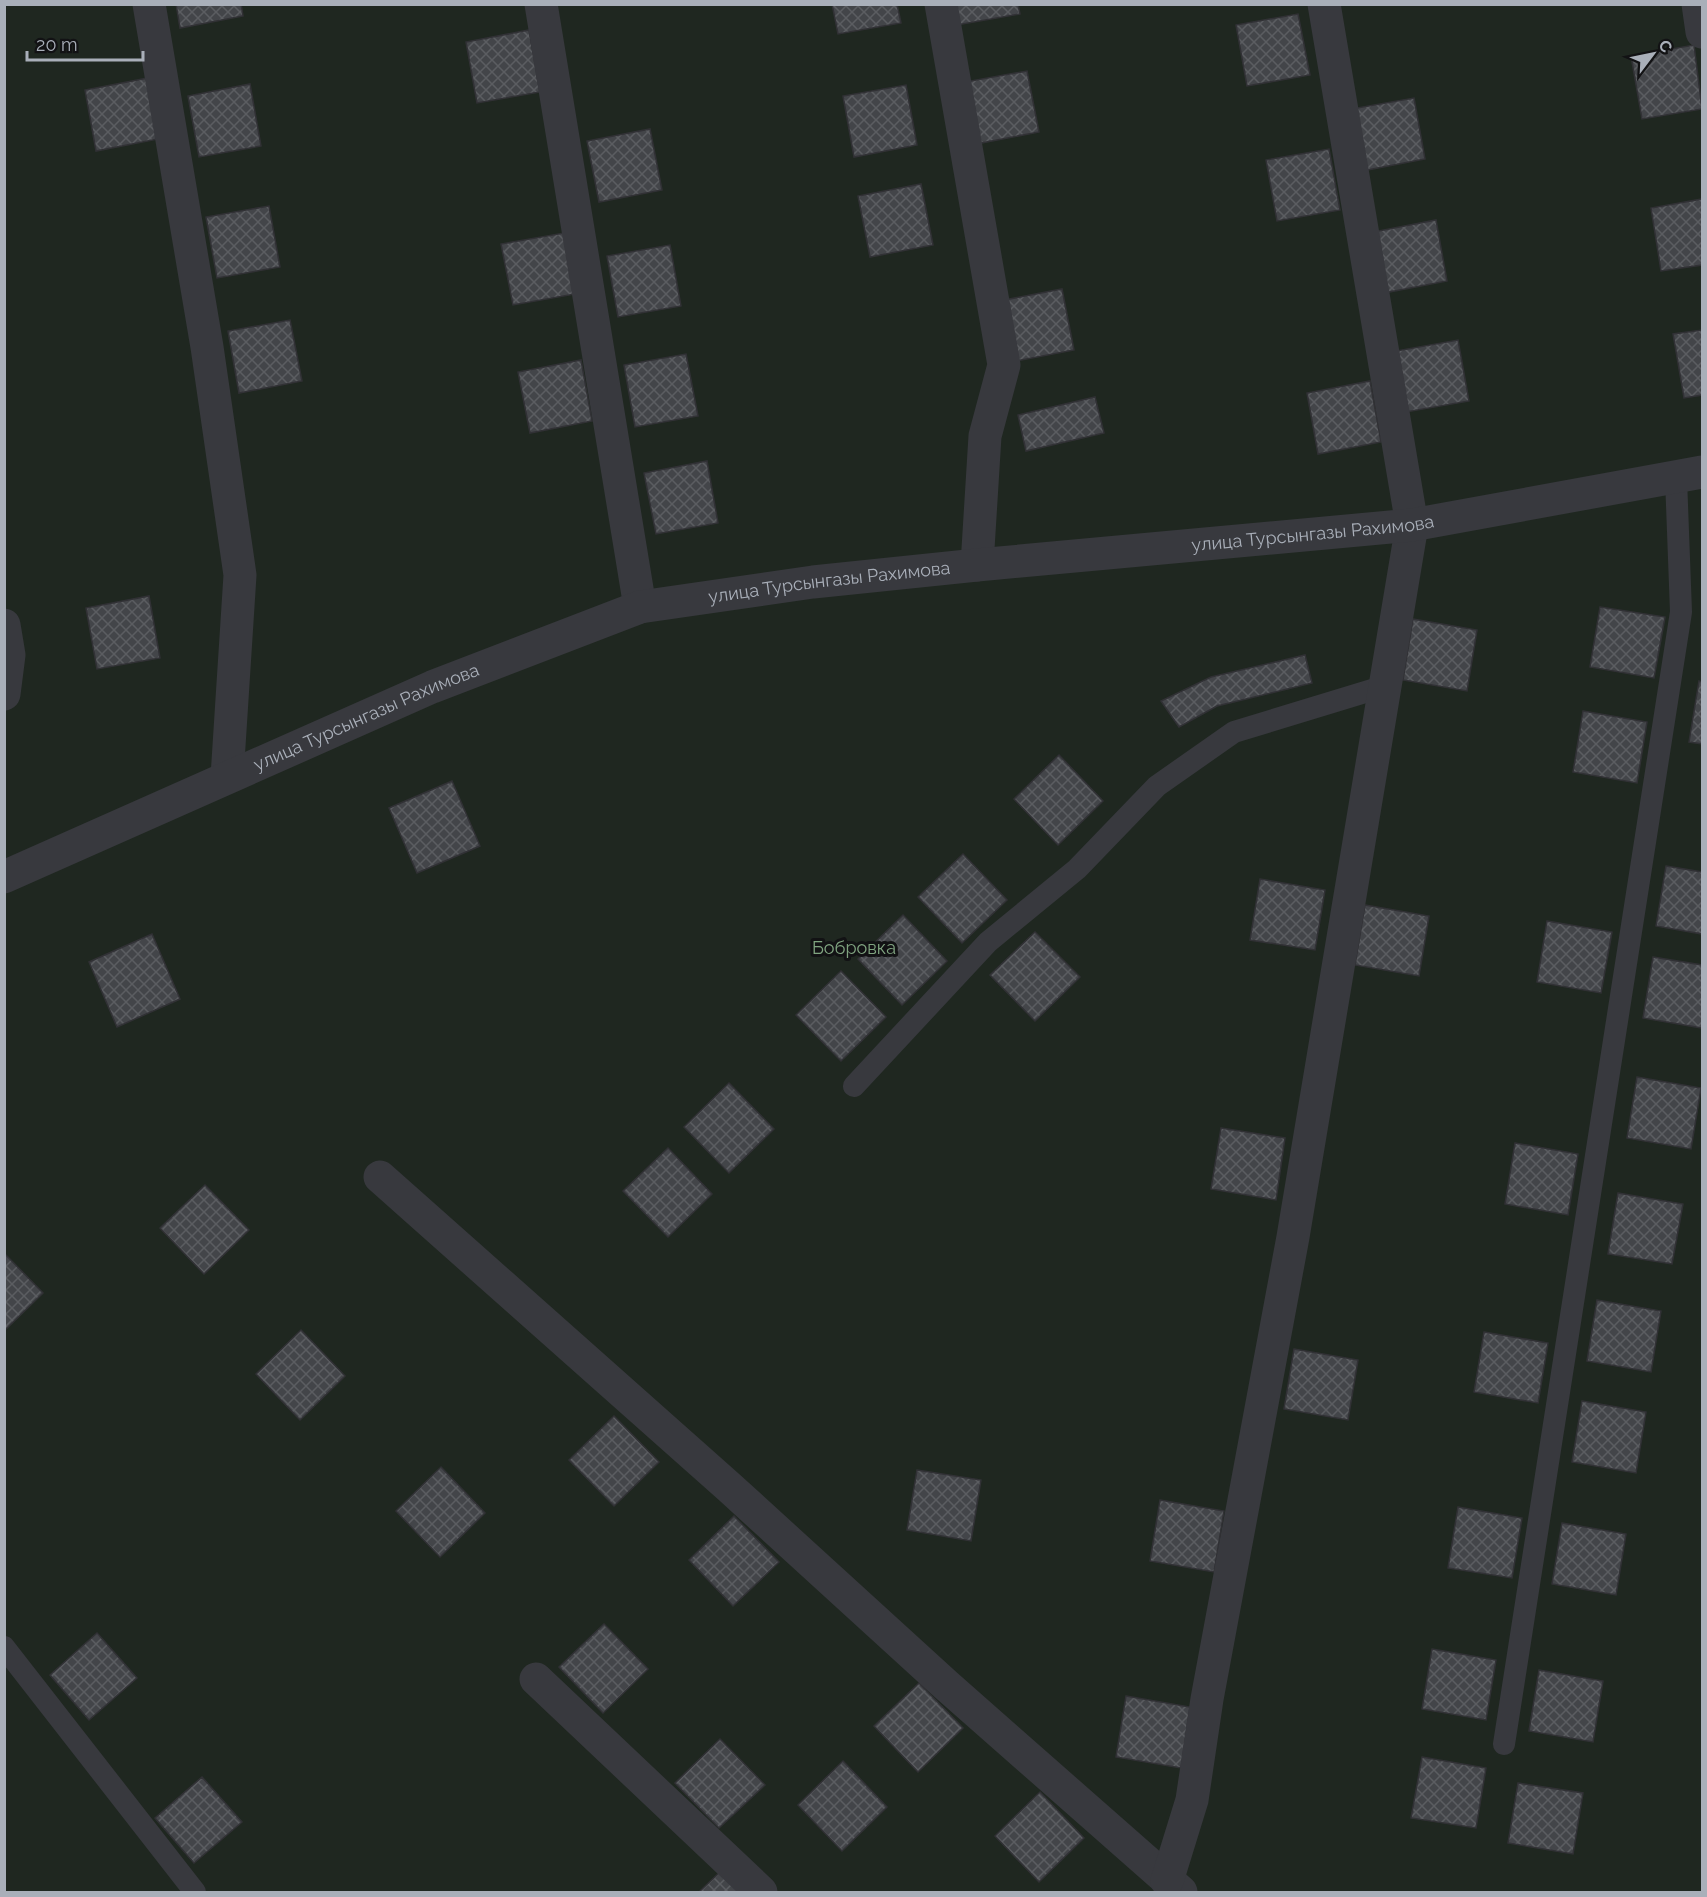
<svg xmlns="http://www.w3.org/2000/svg" width="1707" height="1897" font-family="Raleway,sans-serif">
<style>
.green{fill:#1f2720}
.building{fill:url(#building-cross-hatch);stroke:#313135;stroke-width:1.5}
.lines{fill:none;stroke-linecap:round;stroke-linejoin:round}
.service{stroke:#38393e;stroke-width:22}
.minor{stroke:#38393e;stroke-width:33}
.tertiary{stroke:#38393e;stroke-width:33}
.labels{text-anchor:middle;stroke-width:6;stroke-linejoin:round;paint-order:stroke}
.street-label{font-size:18px;fill:#a9afb9;stroke:#121214}
.park-label{font-size:18px;fill:#80a480;stroke:#121214}
</style>
<defs>
<pattern id="building-cross-hatch" width="8" height="8" patternUnits="userSpaceOnUse" patternTransform="scale(1.5)"><rect width="8" height="8" fill="#434549"/><path d="M0 0l8 8M0 8l8-8" fill="none" stroke="#5b5d61"/></pattern>
</defs>
<rect width="100%" height="100%" fill="#171719"/>
<rect class="green" x="5" y="5" width="1697" height="1887"/>
<g class="building">
<path d="M 176,4 L 241,4 L 243,16 L 180,28 Z"/>
<path d="M 832,4 L 897,4 L 901,23 L 838,34 Z"/>
<path d="M 953,4 L 1018,4 L 1020,14 L 957,25 Z"/>
<path d="M 1298,14 L 1310,75 L 1247,86 L 1236,25 Z"/>
<path d="M 529,30 L 540,92 L 477,103 L 466,42 Z"/>
<path d="M 1694,45 L 1702,109 L 1642,119 L 1631,56 Z"/>
<path d="M 1027,71 L 1039,132 L 976,144 L 965,82 Z"/>
<path d="M 148,78 L 158,139 L 96,151 L 85,90 Z"/>
<path d="M 250,84 L 261,146 L 199,157 L 188,96 Z"/>
<path d="M 906,85 L 917,145 L 854,157 L 843,96 Z"/>
<path d="M 1414,98 L 1425,159 L 1362,171 L 1351,109 Z"/>
<path d="M 650,129 L 662,190 L 599,202 L 587,141 Z"/>
<path d="M 1329,149 L 1340,210 L 1277,221 L 1266,160 Z"/>
<path d="M 921,184 L 933,245 L 870,257 L 858,196 Z"/>
<path d="M 1702,199 L 1702,265 L 1661,271 L 1651,208 Z"/>
<path d="M 269,206 L 280,267 L 217,278 L 206,217 Z"/>
<path d="M 1436,220 L 1447,281 L 1384,293 L 1373,232 Z"/>
<path d="M 564,233 L 575,294 L 513,305 L 501,244 Z"/>
<path d="M 670,245 L 681,306 L 618,317 L 607,256 Z"/>
<path d="M 1062,289 L 1074,350 L 1011,362 L 999,301 Z"/>
<path d="M 290,320 L 302,381 L 239,393 L 228,331 Z"/>
<path d="M 1702,330 L 1702,395 L 1684,398 L 1673,334 Z"/>
<path d="M 1458,340 L 1469,401 L 1406,412 L 1396,351 Z"/>
<path d="M 686,354 L 698,416 L 635,427 L 624,365 Z"/>
<path d="M 581,360 L 592,421 L 530,433 L 518,372 Z"/>
<path d="M 1370,381 L 1381,442 L 1318,454 L 1307,393 Z"/>
<path d="M 1095,397 L 1104,433 L 1026,451 L 1018,415 Z"/>
<path d="M 707,461 L 718,523 L 656,534 L 644,473 Z"/>
<path d="M 149,596 L 160,658 L 97,669 L 86,608 Z"/>
<path d="M 1600,607 L 1665,617 L 1654,678 L 1590,667 Z"/>
<path d="M 1413,619 L 1477,630 L 1467,691 L 1403,680 Z"/>
<path d="M 1305,655 L 1312,683 L 1217,706 L 1179,727 L 1161,701 L 1211,677 Z"/>
<path d="M 1699,681 L 1702,682 L 1702,744 L 1689,742 Z"/>
<path d="M 1583,711 L 1647,722 L 1637,783 L 1573,772 Z"/>
<path d="M 1059,755 L 1103,801 L 1058,845 L 1014,799 Z"/>
<path d="M 452,781 L 480,846 L 417,873 L 389,808 Z"/>
<path d="M 963,854 L 1007,900 L 962,943 L 918,897 Z"/>
<path d="M 1666,866 L 1702,872 L 1702,934 L 1656,926 Z"/>
<path d="M 1260,879 L 1325,890 L 1315,950 L 1250,940 Z"/>
<path d="M 1365,905 L 1429,916 L 1419,976 L 1355,965 Z"/>
<path d="M 903,915 L 947,961 L 902,1005 L 858,959 Z"/>
<path d="M 1547,921 L 1612,932 L 1601,993 L 1537,982 Z"/>
<path d="M 1035,932 L 1080,977 L 1035,1021 L 990,975 Z"/>
<path d="M 152,934 L 180,999 L 117,1027 L 89,962 Z"/>
<path d="M 1653,957 L 1702,965 L 1702,1028 L 1643,1018 Z"/>
<path d="M 841,971 L 886,1017 L 841,1061 L 796,1015 Z"/>
<path d="M 1637,1077 L 1701,1088 L 1691,1149 L 1627,1138 Z"/>
<path d="M 729,1083 L 774,1129 L 729,1173 L 684,1127 Z"/>
<path d="M 1221,1128 L 1285,1138 L 1276,1200 L 1211,1189 Z"/>
<path d="M 1515,1143 L 1578,1154 L 1568,1215 L 1505,1204 Z"/>
<path d="M 668,1148 L 712,1194 L 668,1237 L 623,1191 Z"/>
<path d="M 205,1185 L 249,1230 L 204,1274 L 160,1228 Z"/>
<path d="M 1618,1193 L 1683,1204 L 1672,1264 L 1608,1254 Z"/>
<path d="M 4,1253 L 43,1293 L 4,1331 Z"/>
<path d="M 1597,1300 L 1661,1311 L 1651,1372 L 1587,1361 Z"/>
<path d="M 301,1330 L 345,1376 L 300,1420 L 256,1374 Z"/>
<path d="M 1484,1332 L 1548,1343 L 1538,1403 L 1474,1392 Z"/>
<path d="M 1294,1349 L 1358,1360 L 1348,1420 L 1284,1409 Z"/>
<path d="M 1582,1401 L 1646,1412 L 1636,1473 L 1572,1462 Z"/>
<path d="M 614,1416 L 659,1462 L 614,1506 L 569,1460 Z"/>
<path d="M 441,1467 L 485,1513 L 440,1557 L 396,1511 Z"/>
<path d="M 917,1470 L 981,1480 L 971,1541 L 907,1530 Z"/>
<path d="M 1160,1500 L 1224,1511 L 1214,1572 L 1150,1561 Z"/>
<path d="M 1458,1507 L 1522,1518 L 1512,1578 L 1448,1568 Z"/>
<path d="M 734,1516 L 779,1562 L 733,1606 L 689,1560 Z"/>
<path d="M 1562,1523 L 1626,1534 L 1616,1595 L 1552,1584 Z"/>
<path d="M 604,1624 L 648,1669 L 603,1713 L 559,1667 Z"/>
<path d="M 97,1633 L 137,1678 L 89,1720 L 50,1675 Z"/>
<path d="M 1432,1649 L 1496,1660 L 1486,1720 L 1422,1709 Z"/>
<path d="M 1539,1670 L 1603,1681 L 1593,1742 L 1529,1731 Z"/>
<path d="M 919,1683 L 963,1728 L 918,1772 L 874,1726 Z"/>
<path d="M 1126,1696 L 1190,1707 L 1181,1768 L 1116,1757 Z"/>
<path d="M 720,1739 L 765,1785 L 719,1828 L 675,1783 Z"/>
<path d="M 1422,1757 L 1486,1768 L 1476,1828 L 1411,1818 Z"/>
<path d="M 843,1761 L 887,1807 L 842,1851 L 798,1805 Z"/>
<path d="M 202,1777 L 242,1822 L 194,1863 L 155,1818 Z"/>
<path d="M 1518,1783 L 1583,1793 L 1573,1854 L 1508,1843 Z"/>
<path d="M 1040,1792 L 1084,1838 L 1039,1882 L 995,1836 Z"/>
<path d="M 720,1872 L 740,1892 L 699,1892 Z"/>
</g>
<g class="lines">
<g class="service">
<path d="M 854,1086 L 988,942 L 1077,869 L 1157,786 L 1234,732 L 1385,686"/>
<path d="M 4,1647 L 195,1892"/>
<path d="M 1504,1744 L 1681,612 L 1676,478"/>
</g>
<g class="minor">
<path d="M 149,4 L 207,347 L 240,575 L 227,777"/>
<path d="M 541,4 L 640,607"/>
<path d="M 941,4 L 1004,365 L 985,436 L 977,565"/>
<path d="M 1698,4 L 1702,32"/>
<path d="M 4,625 L 9,655 L 4,694"/>
<path d="M 380,1177 L 729,1487 L 946,1685 L 1181,1892"/>
<path d="M 536,1679 L 761,1892"/>
<path d="M 1167,1881 L 1192,1800 L 1207,1699 L 1293,1237 L 1412,525 L 1324,4"/>
</g>
<path class="tertiary" id="s1" d="M 4,877 L 432,687 L 640,607 L 813,582 L 977,565 L 1412,525 L 1702,472"/>
</g>
<g class="labels">
<g class="street-label">
<text dy="6" stroke="none"><textPath href="#s1" startOffset="1368">улица Турсынгазы Рахимова</textPath></text>
<text dy="6" stroke="none"><textPath href="#s1" startOffset="882">улица Турсынгазы Рахимова</textPath></text>
<text dy="6" stroke="none"><textPath href="#s1" startOffset="396">улица Турсынгазы Рахимова</textPath></text>
</g>
<g class="park-label">
<text x="854" y="954">Бобровка</text>
</g>
</g>
<rect width="1707" height="1897" fill="none" stroke="#a9afb9" stroke-width="12"/>
<g transform="translate(1653 54) rotate(58)" stroke="#121214" stroke-width="4.5" paint-order="stroke">
<path d="M0-4.5L10 22L0 15L-10 22Z" fill="#a9afb9"/>
<text y="-9" font-size="16" font-weight="bold" text-anchor="middle" fill="#a9afb9">С</text>
</g>
<path d="M27 51v9h116v-9" fill="none" stroke="#a9afb9" stroke-width="3"/>
<text x="36" y="51" font-size="18" fill="#a9afb9" stroke="#121214" stroke-width="4.5" paint-order="stroke">20 m</text>
</svg>
